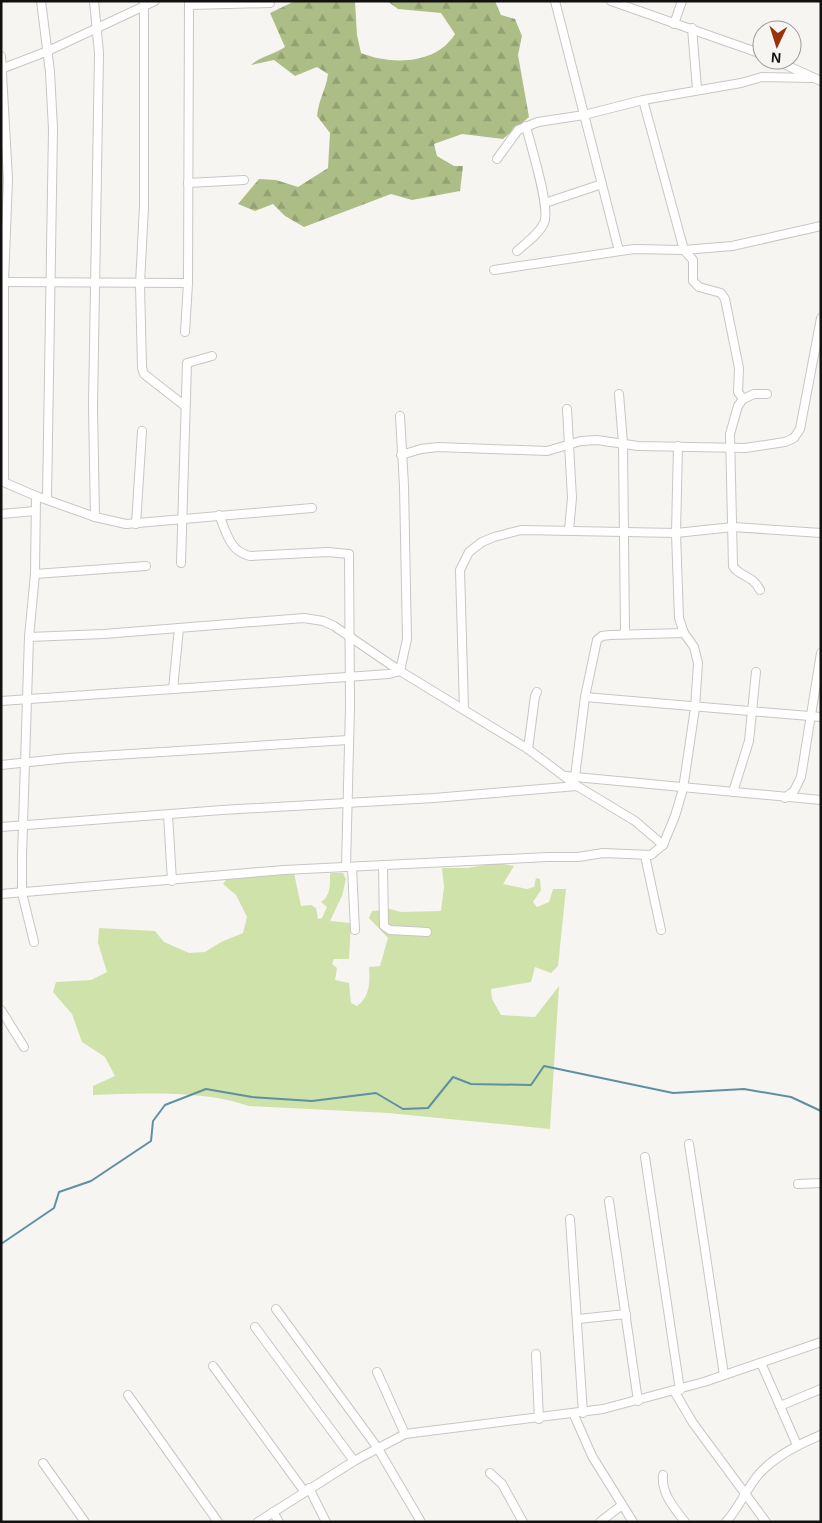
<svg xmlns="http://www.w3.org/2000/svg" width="822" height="1523" font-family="Arial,sans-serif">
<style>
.green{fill:#cfe2a9}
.forest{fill:url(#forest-firs)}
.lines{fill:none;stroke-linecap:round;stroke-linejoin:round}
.stream{stroke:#5f8fa2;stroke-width:2}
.minor-casing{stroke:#c8c6c3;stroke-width:10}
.minor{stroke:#fff;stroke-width:8}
</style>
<defs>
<pattern id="forest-firs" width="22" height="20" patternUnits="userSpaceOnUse" patternTransform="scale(1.25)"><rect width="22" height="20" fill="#acbe86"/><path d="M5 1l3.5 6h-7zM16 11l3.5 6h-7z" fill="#93a273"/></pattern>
</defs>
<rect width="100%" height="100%" fill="#f7f5f2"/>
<path class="green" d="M 497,863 L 514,866 L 503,884 L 527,889 L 534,887 L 536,878 L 540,879 L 541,890 L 533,902 L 537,907 L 549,902 L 553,889 L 566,889 L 558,966 L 551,973 L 535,967 L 531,982 L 491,989 L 492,999 L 501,1015 L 535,1017 L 559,986 L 550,1129 L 388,1113 L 248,1106 C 209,1090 135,1093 93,1095 L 93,1086 L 115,1076 L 105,1057 L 82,1042 L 72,1014 L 53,992 L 56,982 L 91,980 L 107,972 L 98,943 L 99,928 L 155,931 L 164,942 L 189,953 L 205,952 L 221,942 L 243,933 L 247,917 L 236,895 L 223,884 L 227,879 L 294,873 L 301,906 L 311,905 L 316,908 L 318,919 L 322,918 L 327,907 L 321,902 C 331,896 330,884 330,873 L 343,873 L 346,879 L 342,896 L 330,921 L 351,923 L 349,959 L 334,959 L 332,964 L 337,968 L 335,980 L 349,983 L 351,1003 L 357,1006 C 370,997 370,982 369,967 L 380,966 L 388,938 L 369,918 L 372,911 L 390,909 L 401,912 L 441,911 L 444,887 L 442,868 L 467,868 Z"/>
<path class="forest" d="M 295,1 L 355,1 L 357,35 L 361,53 C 391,65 436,65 455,34 L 441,13 L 398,9 L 387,1 L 495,1 L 501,15 L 515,19 L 522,36 L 518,55 L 529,117 L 503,139 L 462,134 L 434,144 L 437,156 L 454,166 L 463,166 L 460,191 L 412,200 L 391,194 L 304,227 L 285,216 L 273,204 L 255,211 L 238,204 L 259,179 L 276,180 L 298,187 L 328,168 L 330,133 L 317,116 C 319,98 326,90 328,74 L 317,67 L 295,76 L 274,60 L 251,65 C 261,56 273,55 285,47 L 270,13 Z"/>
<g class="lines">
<path class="stream" d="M 1,1244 L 54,1208 L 59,1192 L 91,1181 L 151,1141 L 153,1121 L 165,1105 L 206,1089 L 252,1097 L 312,1101 L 376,1093 L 403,1109 L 428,1108 L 453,1077 L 471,1084 L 531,1085 L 544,1066 L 673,1093 L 744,1089 L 791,1097 L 821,1111"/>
<g class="minor-casing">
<g id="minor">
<path d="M 41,1 L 50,72 L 53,129 L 47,498"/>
<path d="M 94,1 L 99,53 L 93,406 L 95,517"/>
<path d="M 144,1 L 144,206 L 140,284 L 142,368 L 144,374 L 185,406"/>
<path d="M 555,1 L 619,251"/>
<path d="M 611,1 L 762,54"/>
<path d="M 190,5 L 270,3"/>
<path d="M 674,24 L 682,1"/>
<path d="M 692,28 L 697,89"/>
<path d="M 1,56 L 8,179 L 4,282 L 4,482"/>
<path d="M 775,60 L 821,81"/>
<path d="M 1,69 L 48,51 L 155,1"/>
<path d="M 643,100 L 684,250 L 693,260 L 693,281 L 699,287 L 721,293 L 725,299 L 739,368 L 738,392 L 743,399"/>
<path d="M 497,159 L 518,130 L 538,122 L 584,115 L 643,100 L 741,83 L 762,77 L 812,78"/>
<path d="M 188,183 L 244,180"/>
<path d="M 545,203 L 602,184"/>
<path d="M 517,251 C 526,243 539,234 544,223 C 551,208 530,144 526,126"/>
<path d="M 494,270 L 634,249 L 684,250 L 732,246 L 821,226"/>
<path d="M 1,282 L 188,283"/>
<path d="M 185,332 L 188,283 L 189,1"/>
<path d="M 619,394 L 623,443 L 625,634"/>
<path d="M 567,409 L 572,498 L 569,530"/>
<path d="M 401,455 L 421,449 L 438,447 L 547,451 L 581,441 L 597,440 L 638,446 L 745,448 L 785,442 L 794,438 L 800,429 L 821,318"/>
<path d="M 1,481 L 36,496 L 95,517 L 126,524 L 312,508"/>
<path d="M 1,514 L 35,511"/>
<path d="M 219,515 C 227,533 229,551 250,556 L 328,552 L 349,554 L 350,706 L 346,867"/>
<path d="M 136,524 L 142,431"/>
<path d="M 181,563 L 187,363 L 212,356"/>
<path d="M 35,574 L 146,566"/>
<path d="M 760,590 C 752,574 739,577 733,566 L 730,434 L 738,406 L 743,399 L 754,394 L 767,394"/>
<path d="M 173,689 L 179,628"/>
<path d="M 585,697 L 821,717"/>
<path d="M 1,701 L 389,674 L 400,671 L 407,639 L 404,486 L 400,416"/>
<path d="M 464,709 L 460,570 L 469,552 L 482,542 L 494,537 L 521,530 L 676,533 L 733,527 L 821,533"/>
<path d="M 528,749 L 535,696 L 537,692"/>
<path d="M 1,765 L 68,758 L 348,740"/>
<path d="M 565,776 L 821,800"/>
<path d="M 575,777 L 585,697 L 597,640 L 602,636 L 610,635 L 684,633"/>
<path d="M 733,792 L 749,741 L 756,672"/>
<path d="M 785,798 L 794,791 L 801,777 L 821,653"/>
<path d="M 168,815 L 172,881"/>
<path d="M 1,827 L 222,810 L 434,798 L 577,786"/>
<path d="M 663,845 L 675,816 L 683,789 L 695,708 L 698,663 L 694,647 L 684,633 L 679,618 L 676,533 L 678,446"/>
<path d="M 645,856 L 661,930"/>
<path d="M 383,865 L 384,926 L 390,930 L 427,932"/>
<path d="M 352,867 L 355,930"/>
<path d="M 1,894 L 284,870 L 548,857 L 578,857 L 603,853 L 651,855 L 663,845 L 635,821 L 577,786 L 528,749 L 400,671 L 334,626 L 323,621 L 304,618 L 104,634 L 29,637"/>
<path d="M 34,942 L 22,893 L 22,856 L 29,637 L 35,574 L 36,496"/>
<path d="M 1,1010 L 24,1047"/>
<path d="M 689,1144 L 724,1375"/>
<path d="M 645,1157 L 680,1390"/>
<path d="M 798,1184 L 821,1183"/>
<path d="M 609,1201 L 638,1401"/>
<path d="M 570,1219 L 583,1413"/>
<path d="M 276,1309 L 377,1447 L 421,1522"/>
<path d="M 578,1319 L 626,1314"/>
<path d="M 255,1327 L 354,1461"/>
<path d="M 536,1354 L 539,1419"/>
<path d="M 761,1363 L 780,1406"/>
<path d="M 213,1366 L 304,1491"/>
<path d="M 377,1372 L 405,1434"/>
<path d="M 674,1391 L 693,1423 L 766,1522"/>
<path d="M 128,1395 L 218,1522"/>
<path d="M 574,1415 L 592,1456 L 633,1522"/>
<path d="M 797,1445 L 780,1406 L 821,1389"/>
<path d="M 43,1463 L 85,1522"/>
<path d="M 490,1473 L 502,1484 L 523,1522"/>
<path d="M 663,1475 C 661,1493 674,1508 685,1522"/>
<path d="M 309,1488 L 326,1522"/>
<path d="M 273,1512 L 279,1522"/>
<path d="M 258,1522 L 354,1461 L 405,1434 L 603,1409 L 704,1382 L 821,1342"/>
<path d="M 600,1522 L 622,1505"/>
<path d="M 726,1522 C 739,1508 746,1489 759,1474 C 775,1456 799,1444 821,1435"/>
</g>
</g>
<use href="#minor" class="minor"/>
</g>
<rect width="822" height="1523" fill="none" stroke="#121110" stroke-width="5"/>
<g transform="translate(777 45) rotate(184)"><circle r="24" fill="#f7f5f2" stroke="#9b9a98"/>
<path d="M0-4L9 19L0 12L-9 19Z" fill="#993307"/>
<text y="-8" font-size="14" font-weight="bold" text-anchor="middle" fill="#121110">N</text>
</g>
</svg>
